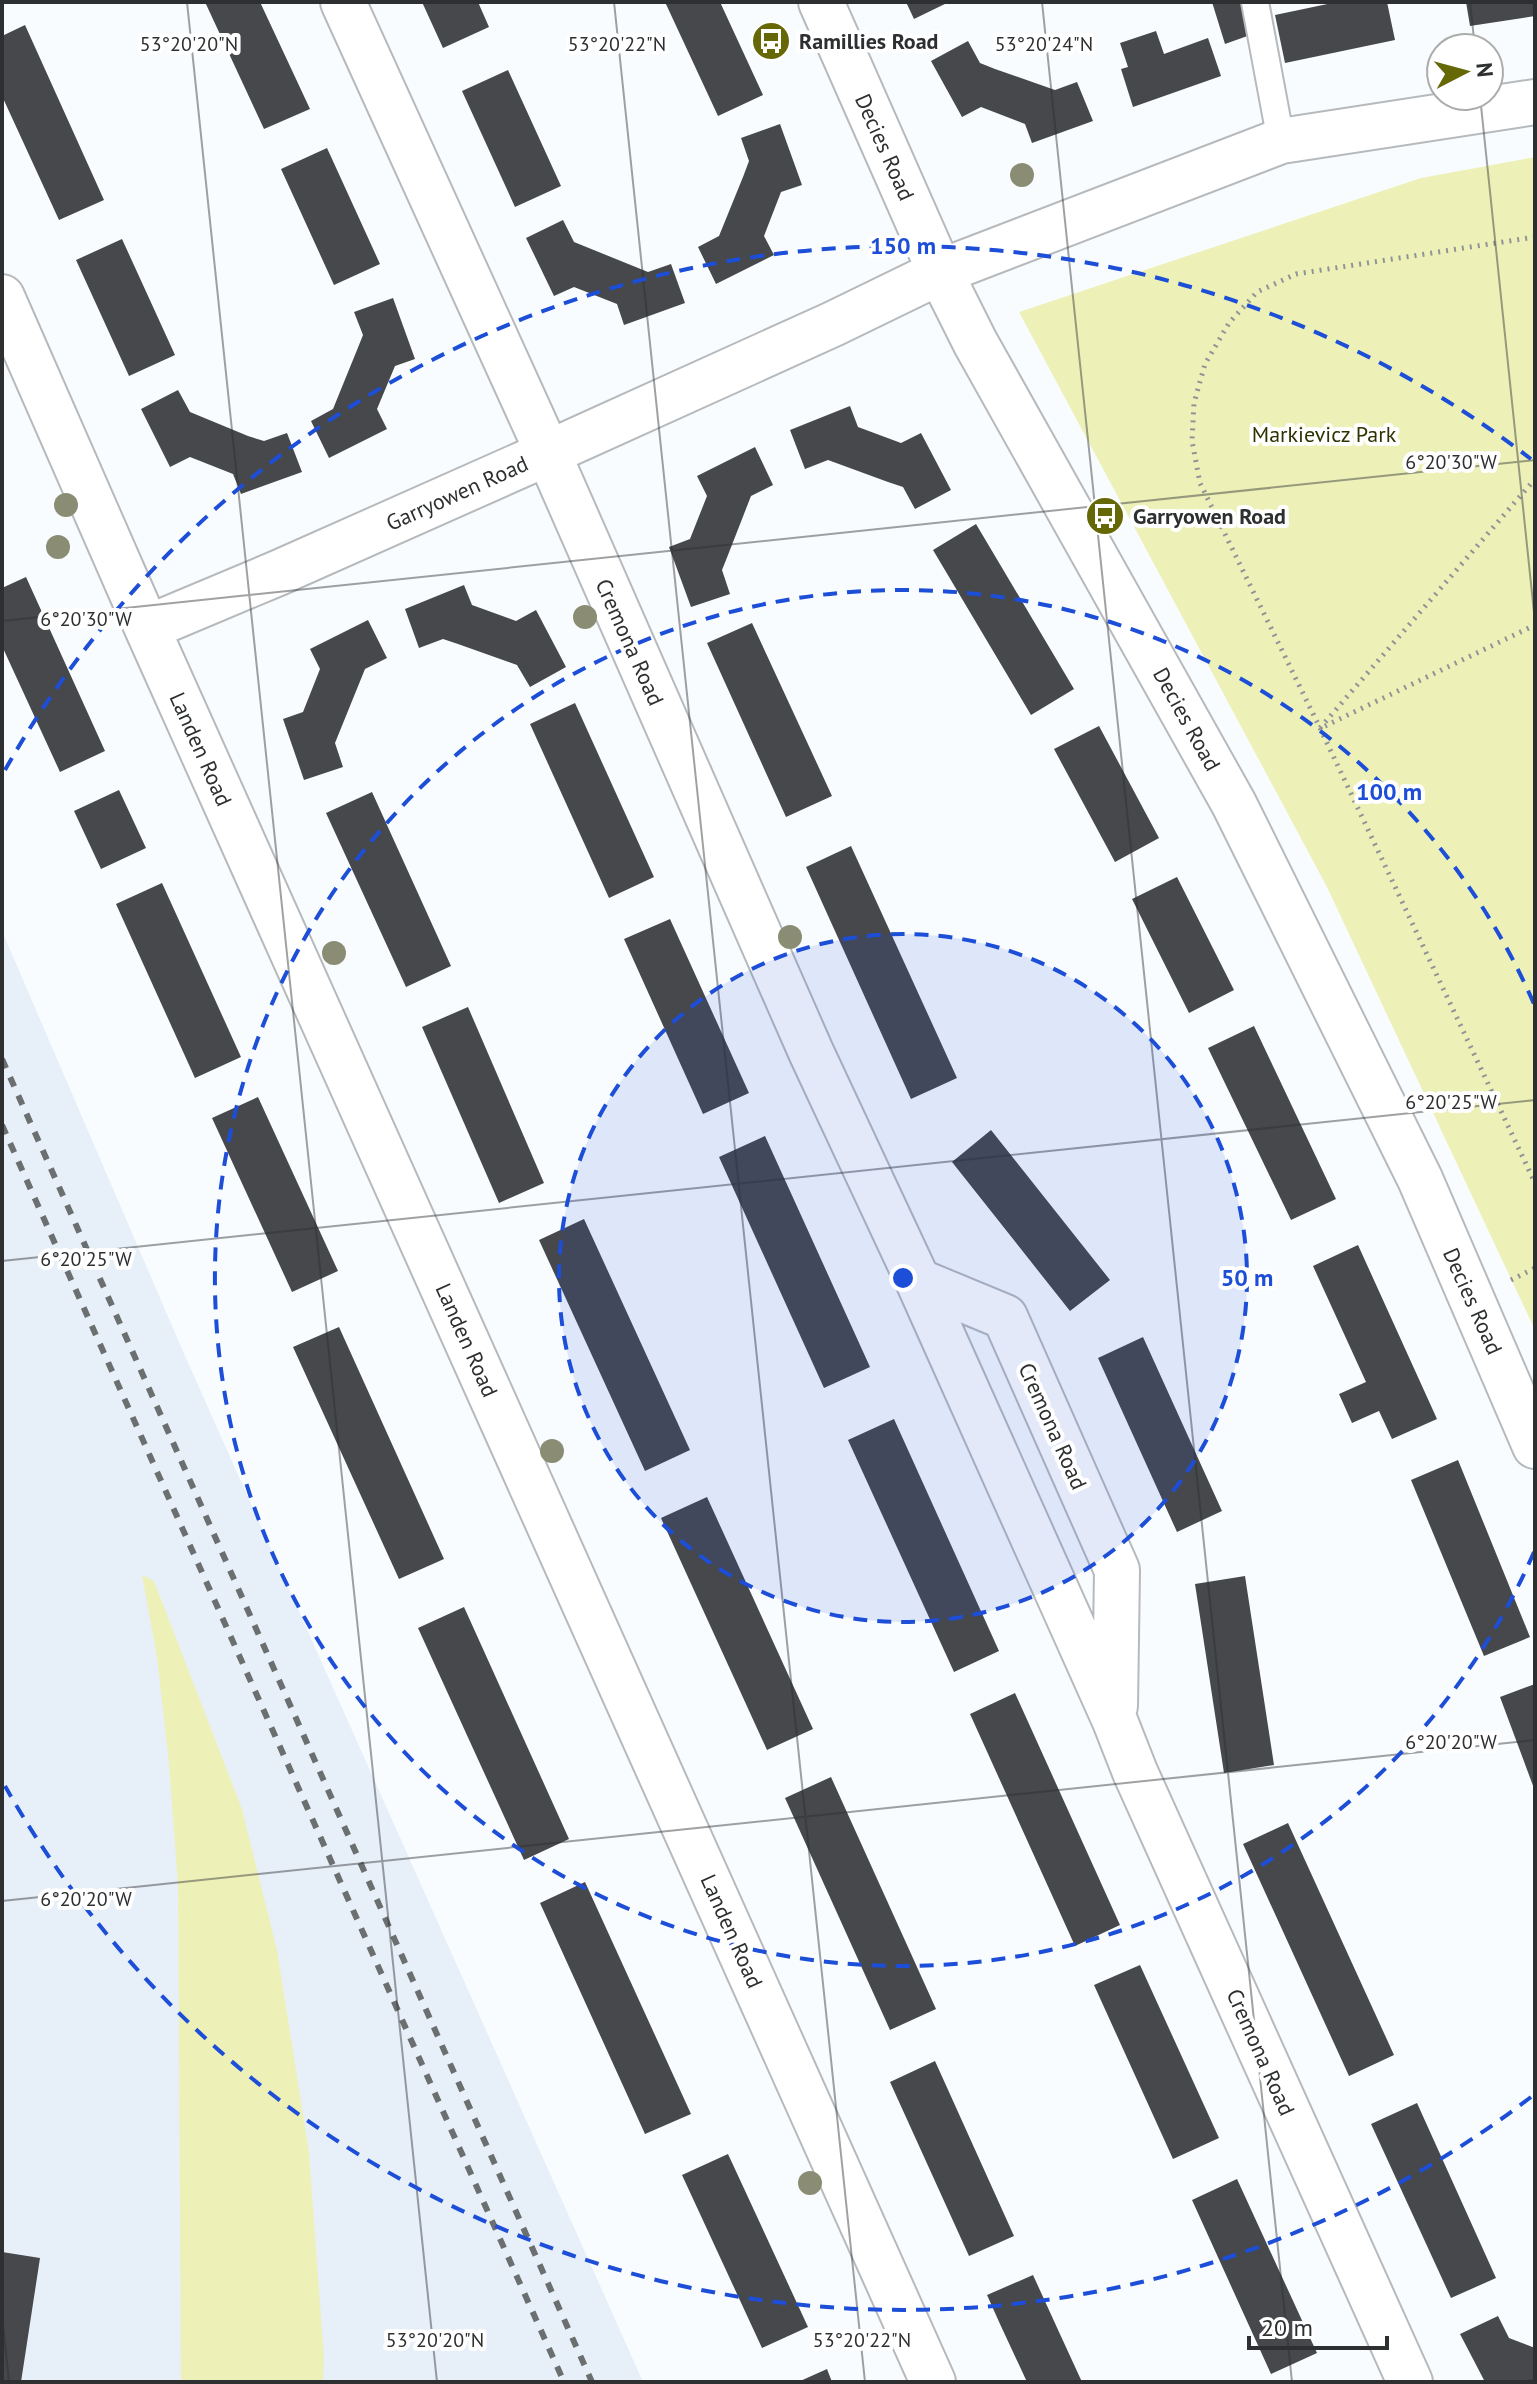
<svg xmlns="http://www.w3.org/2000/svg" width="1537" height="2384" font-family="'PT Sans',sans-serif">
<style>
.built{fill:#e7eff9}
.green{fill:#edf1b8}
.building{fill:#46484b}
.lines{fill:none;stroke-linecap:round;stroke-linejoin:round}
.lane-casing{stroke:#b7babd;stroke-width:30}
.street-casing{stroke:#b7babd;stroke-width:48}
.path{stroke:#919495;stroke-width:5;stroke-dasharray:2 6;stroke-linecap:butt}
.lane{stroke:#fff;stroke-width:26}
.street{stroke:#fff;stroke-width:44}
.rail{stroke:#6c6f70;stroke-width:6;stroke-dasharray:10 10;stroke-linecap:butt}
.tree{fill:#8a8d74}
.ticks{fill:none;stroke:#2d2f30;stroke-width:2;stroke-opacity:0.45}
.ring{fill:none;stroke:#1d4ed8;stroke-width:4;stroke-dasharray:14 10}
.labels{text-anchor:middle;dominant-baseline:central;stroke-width:8;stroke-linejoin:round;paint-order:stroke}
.poi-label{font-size:22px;font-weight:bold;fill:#2d2f30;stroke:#fff;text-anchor:start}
.street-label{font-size:22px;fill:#2d2f30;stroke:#fff}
.park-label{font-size:22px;fill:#303203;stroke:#fff}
.ticks-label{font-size:20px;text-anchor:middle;fill:#2d2f30;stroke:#fff;stroke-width:8;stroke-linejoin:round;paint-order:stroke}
.centre{fill:#1d4ed8;stroke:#fff;stroke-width:4}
.ring-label{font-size:24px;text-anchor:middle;font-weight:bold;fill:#1d4ed8;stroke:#fff;stroke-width:8;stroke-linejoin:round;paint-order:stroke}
</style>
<rect width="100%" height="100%" fill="#f9fcfe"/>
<path class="built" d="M2 931 185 1356 643 2382H2Z"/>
<path class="green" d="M1535 157V1330L1327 887 1019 312 1421 178Z
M142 1575 154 1581 242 1809 277 1950 309 2152 324 2358 323 2382H181L178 1885 169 1764 157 1657Z"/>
<path class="building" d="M205 2H260L310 109 264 129Z
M422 2H478L489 27 443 48Z
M665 2H720L763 95 718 116Z
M906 2H949L914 19Z
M1212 2H1243L1253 34 1225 44Z
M1337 2H1387L1395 40 1285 63 1275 15Z
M1466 2H1535V16L1470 26Z
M25 25 104 200 59 220 2 96V36Z
M1156 31 1164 54 1208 38 1221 76 1133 107 1121 69 1128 67 1120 43Z
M968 41 980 63 995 69 1055 90 1077 82 1093 121 1032 143 1025 124 981 107 962 117 931 61Z
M508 70 561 186 515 207 462 91Z
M780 124 802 185 781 192 764 236 774 255 716 284 698 247 719 236 743 177 749 161 741 138Z
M327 148 380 264 334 285 281 169Z
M563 220 574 242 648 272 671 264 685 303 624 325 617 304 574 287 554 296 526 238Z
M122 239 175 355 129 376 76 260Z
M393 298 415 359 395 366 377 409 387 429 329 458 311 421 333 409 357 350 363 335 354 312Z
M178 390 190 412 248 436 264 441 287 433 302 472 241 494 233 474 190 457 170 467 141 409Z
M850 406 858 427 901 443 921 433 951 490 915 509 903 487 888 482 828 460 805 469 790 430Z
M755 447 773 485 751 496 728 555 722 570 730 594 691 607 669 547 690 539 707 496 697 476Z
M976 524 1074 689 1031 715 933 550Z
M26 577 105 751 60 772 2 646V588Z
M464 585 472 605 516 621 536 610 566 667 530 687 517 665 458 644 443 639 419 648 405 609Z
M368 620 387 658 365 669 335 743 343 767 304 780 283 719 303 712 320 669 310 649Z
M752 623 832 796 786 817 707 643Z
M575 703 654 877 609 898 530 724Z
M1099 726 1159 838 1115 862 1054 749Z
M119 790 146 848 101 869 74 811Z
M372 792 451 966 406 987 326 813Z
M851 846 957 1078 911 1099 806 867Z
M1177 877 1234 990 1189 1013 1132 899Z
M162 883 241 1057 195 1078 116 904Z
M670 919 749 1093 703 1114 624 939Z
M468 1007 544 1183 499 1203 422 1027Z
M1254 1026 1336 1199 1291 1220 1208 1048Z
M258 1097 338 1271 292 1292 212 1118Z
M991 1130 1110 1280 1070 1311 952 1162Z
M765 1136 870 1367 824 1388 719 1157Z
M584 1219 690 1450 645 1471 539 1240Z
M1358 1245 1437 1419 1392 1439 1379 1411 1352 1423 1339 1394 1366 1382 1313 1266Z
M339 1327 444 1559 399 1579 293 1347Z
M1143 1337 1222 1511 1177 1532 1098 1358Z
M894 1419 999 1651 954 1672 848 1440Z
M1458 1460 1530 1637 1484 1656 1411 1480Z
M707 1497 813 1729 767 1750 661 1518Z
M1245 1576 1274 1765 1224 1773 1195 1584Z
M464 1607 569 1839 524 1860 418 1628Z
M1535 1684V1791L1500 1697Z
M1015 1693 1120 1925 1075 1946 970 1714Z
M831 1777 936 2009 890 2030 785 1798Z
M1288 1823 1394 2055 1349 2076 1243 1844Z
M585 1882 691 2114 645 2134 540 1903Z
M1140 1965 1219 2138 1173 2159 1094 1985Z
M935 2061 1014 2236 969 2256 890 2082Z
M1417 2103 1496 2278 1451 2298 1371 2124Z
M728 2154 808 2327 762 2348 682 2175Z
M1237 2179 1317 2353 1271 2374 1192 2200Z
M2 2252 40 2258 21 2382H2Z
M1033 2275 1059 2332 1082 2382H1027L1000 2324 987 2295Z
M1498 2316 1509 2338 1535 2348V2382H1485L1460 2334Z
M827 2369 832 2382H798Z"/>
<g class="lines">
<g class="lane-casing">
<path id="lane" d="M1255 2 1281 141"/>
</g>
<g class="street-casing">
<path id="street" d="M343 2 548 453 811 1052 918 1281 1115 1721 1135 1772 1410 2382
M821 2 940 272 975 342 1234 804 1420 1179 1535 1446
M2 297 147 628 933 2382
M147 628 278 573 548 453 833 324 940 272 1281 141 1535 102
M918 1281 1005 1317 1117 1570 1115 1706"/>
</g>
<path class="path" d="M1535 237 1296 274 1257 292 1229 323 1205 364 1194 403 1192 441 1200 483 1320 728 1535 1183
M1325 726 1535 625
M1320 728 1535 479
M1511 1280 1535 1268"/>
<use href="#lane" class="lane"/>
<use href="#street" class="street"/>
<path class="rail" d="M2 1059 592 2382
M2 1125 564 2382"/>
</g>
<g class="tree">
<circle cx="1022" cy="175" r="12"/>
<circle cx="66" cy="505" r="12"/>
<circle cx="58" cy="547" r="12"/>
<circle cx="585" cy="617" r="12"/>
<circle cx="790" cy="937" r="12"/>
<circle cx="334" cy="953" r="12"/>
<circle cx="552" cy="1451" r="12"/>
<circle cx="810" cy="2183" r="12"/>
</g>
<path class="ticks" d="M187 2 437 2382M614 2 865 2382M1042 2 1292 2382M1470 2 1475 48M1480 96 1535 622M2 621 1535 460M2 1261 1535 1100M2 1901 1535 1740M2 2315 9 2382M1515 2382 1535 2380"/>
<circle cx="903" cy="1278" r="344" fill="#1d4ed8" fill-opacity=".12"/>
<g class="ring">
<circle cx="903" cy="1278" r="344"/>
<path d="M1534 1552A688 688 0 1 1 1534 1004"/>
<path d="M1531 2097A1032 1032 0 0 1 5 1786M5 770A1032 1032 0 0 1 1531 459"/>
</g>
<defs>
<g id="bus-disc" transform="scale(2)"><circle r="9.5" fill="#656805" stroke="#fff"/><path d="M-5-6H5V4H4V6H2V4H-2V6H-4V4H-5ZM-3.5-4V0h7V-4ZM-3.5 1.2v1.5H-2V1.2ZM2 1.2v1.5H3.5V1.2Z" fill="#fff"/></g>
</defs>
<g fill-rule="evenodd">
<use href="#bus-disc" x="771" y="41"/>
<use href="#bus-disc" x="1105" y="516"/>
</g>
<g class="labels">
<g class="poi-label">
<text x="799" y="41">Ramillies Road</text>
<text x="1133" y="516">Garryowen Road</text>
</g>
<g class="street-label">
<text transform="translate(885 147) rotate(66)">Decies Road</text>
<text transform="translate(457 493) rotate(-24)">Garryowen Road</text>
<text transform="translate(630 642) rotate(66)">Cremona Road</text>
<text transform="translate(1187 719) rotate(61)">Decies Road</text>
<text transform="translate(201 749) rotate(66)">Landen Road</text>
<text transform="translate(1473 1301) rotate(66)">Decies Road</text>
<text transform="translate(467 1340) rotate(66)">Landen Road</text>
<text transform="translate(1053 1426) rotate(66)">Cremona Road</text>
<text transform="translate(732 1931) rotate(66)">Landen Road</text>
<text transform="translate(1261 2052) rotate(66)">Cremona Road</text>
</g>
<g class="park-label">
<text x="1324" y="434">Markievicz Park</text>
</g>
</g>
<g class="ticks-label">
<text x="189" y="51">53°20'20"N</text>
<text x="617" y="51">53°20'22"N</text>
<text x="1044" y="51">53°20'24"N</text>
<text x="1451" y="469">6°20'30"W</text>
<text x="86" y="626">6°20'30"W</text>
<text x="1451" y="1109">6°20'25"W</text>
<text x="86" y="1266">6°20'25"W</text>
<text x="1451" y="1749">6°20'20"W</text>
<text x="86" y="1906">6°20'20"W</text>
<text x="435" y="2347">53°20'20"N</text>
<text x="862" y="2347">53°20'22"N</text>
</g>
<circle cx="903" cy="1278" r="12" class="centre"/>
<g class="ring-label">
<text x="903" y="254">150 m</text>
<text x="1389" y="800">100 m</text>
<text x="1247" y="1286">50 m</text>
</g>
<rect width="1537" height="2384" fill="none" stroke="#2d2f30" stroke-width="8"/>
<g transform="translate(1465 72) rotate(84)"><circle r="38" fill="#ffffff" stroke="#abacac" stroke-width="2"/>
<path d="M0-6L14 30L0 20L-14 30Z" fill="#656805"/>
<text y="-12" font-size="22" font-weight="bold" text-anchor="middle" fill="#2d2f30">N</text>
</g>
<path d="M1249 2336v12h138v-12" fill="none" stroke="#2d2f30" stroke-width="4"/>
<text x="1261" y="2336" font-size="24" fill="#2d2f30" stroke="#ffffff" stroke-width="6" paint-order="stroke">20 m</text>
</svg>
